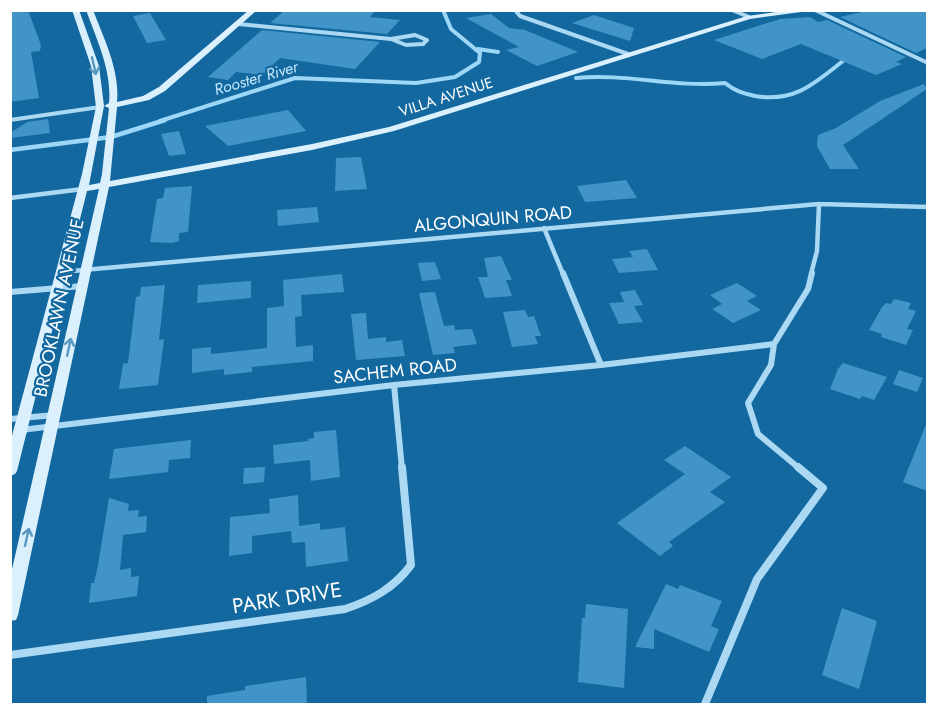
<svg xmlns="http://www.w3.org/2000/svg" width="938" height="715" font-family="Jost,sans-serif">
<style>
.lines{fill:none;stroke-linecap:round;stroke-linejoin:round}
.stream-far1{stroke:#9dd7f7;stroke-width:4}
.stream{stroke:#9dd7f7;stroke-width:4.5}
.building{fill:#4094c7}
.minor-far3{stroke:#abd9f4;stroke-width:4}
.minor-far2{stroke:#abd9f4;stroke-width:4.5}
.minor-far1{stroke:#abd9f4;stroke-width:6}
.minor{stroke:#abd9f4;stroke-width:8}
.secondary{fill:#dbf0fd;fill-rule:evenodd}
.oneway{stroke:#5998c0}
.labels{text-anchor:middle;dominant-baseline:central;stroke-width:4.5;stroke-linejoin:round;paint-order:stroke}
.far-street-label{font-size:15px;fill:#fff;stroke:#13699f}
.far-water-label{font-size:16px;font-style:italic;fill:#c2e6fb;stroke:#13699f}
.street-label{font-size:18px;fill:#fff;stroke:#13699f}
.near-street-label{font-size:21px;fill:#fff;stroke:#13699f}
</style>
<rect width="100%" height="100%" fill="#13699f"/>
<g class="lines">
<path class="stream-far1" d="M478 49 498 52
M576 78C626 73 675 88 725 83 735 91 742 93 755 96 797 103 817 81 848 57
M160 121 295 78 416 83 455 77 479 62 480 53 451 29 443 10"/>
<path class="stream" d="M10 150 111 137 165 120"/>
</g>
<path class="building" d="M10 10H28L41 45 40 51 31 52 39 98 10 102Z
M285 10H376L370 17 400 20 387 34 270 23Z
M870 10H927V48L916 53 840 17Z
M150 13 166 40 147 43 133 16Z
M491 14 509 28 525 30 578 52 537 66 506 50 519 47 466 18Z
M594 15 634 28 630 41 572 23Z
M810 17 818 22 827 20 906 57 896 62 902 64 876 75 801 44 762 59 714 40 780 19Z
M262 30 380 42 355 69 280 58 262 75 236 72 228 80 208 77Z
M924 84 927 89 843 145 859 169H830L817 146 818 135 836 128 880 101Z
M288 110 306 131 228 146 205 126Z
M48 119 50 133 10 138V133L27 122Z
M179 131 186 154 169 156 161 134Z
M361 157 367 189 335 191 336 158Z
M626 180 637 198 585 202 577 186Z
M192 186 188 232 179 233V241L172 243 150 242 157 199 163 198 165 188Z
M317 207 319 222 278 226 277 210Z
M647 249 658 270 619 273 612 259 633 257 629 251Z
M501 256 512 280H506L512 296 485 298 478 277H488L484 258Z
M435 262 441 279 422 281 418 263Z
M342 274 344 292 301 295 302 316 295 317 296 347 313 345V361L252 367V372L224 375V369L192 373V349L211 347V354L267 348V308L284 306 283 280Z
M251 281V298L197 303 198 285Z
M737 283 757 296 747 301 761 310 733 323 712 309 722 304 710 295Z
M165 285 159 340 164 339 158 385 119 389 123 364 128 363 136 297 140 296 141 287Z
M635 290 643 305 634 306 643 322 619 324 609 303 624 302 620 292Z
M435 292 444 326 454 325 455 330 472 329 477 344 453 347 455 353 433 355 419 293Z
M894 299 911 303 908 309 916 311 907 329 913 330 906 345 881 337 882 334 869 330 882 307 886 303 891 304Z
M525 310 528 317 534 316 541 336H535L538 344 512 347 503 312Z
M366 313 368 339 386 337V342L402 340 405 356 356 360 351 314Z
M843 363 887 377 874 400 862 396 860 399 830 389 838 369Z
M899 370 923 378 917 392 893 384Z
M927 422V491L903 482Z
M336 430 340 477 311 481 310 460 274 464 273 445 308 441V439L314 438V432Z
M191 440 190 458 169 460 168 472 109 479 114 449Z
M685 446 731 477 710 492 725 502 669 542 673 546 660 556 617 523 685 474 664 460Z
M265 467 264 482 243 484 244 468Z
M298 495 299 526 320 523V530L345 527 348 561 306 567 305 542 292 543 291 531 252 536V553L229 556 230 517 270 513 269 499Z
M109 498 129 504 128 511 139 510 138 517 147 516 146 532 123 535 120 570 131 568V577L139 576 137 596 89 603 91 583H94L98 565Z
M666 584 678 589 680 585 722 601 711 626 719 629 709 652 654 629V649L635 647Z
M586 604 628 609 624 688 578 682 582 618H585Z
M842 608 877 621 859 689 822 675Z
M306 677 307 705H207V696L245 690V686Z"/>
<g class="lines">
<path class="minor-far3" d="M515 10 520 16 628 54
M732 10 749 17
M815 10 928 63
M239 24 391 39
M415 35 427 40 423 44 406 45 391 39Z
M10 120 100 107"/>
<path class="minor-far2" d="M10 198 83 189
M544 228 563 274
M61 272 819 204 928 207
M811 274 817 251 819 204"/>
<path class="minor-far1" d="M563 273 601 365
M10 292 83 286
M394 385 402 469
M10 419 55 415
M21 430 394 385 601 365 774 344
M800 469 758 434 748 403 771 365 774 344 808 289 812 273"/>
<path class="minor" d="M10 655 345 609C372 600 394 588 411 565L402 467
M705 704 757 579 823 488 798 467"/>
<path class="secondary" d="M72 10H79L99 66 104 106 109 103C112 71 97 40 86 10H93C104 39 120 70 117 102L143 96 159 87 249 10H257L165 91 149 100 117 107 110 181 312 144 389 127 747 16 790 10H816L750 19 394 131 312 150 109 187 18 615 16 620 10 621V578L99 189 87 191 17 471 15 474 10 476V443L82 174 96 107 91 66ZM104 106 109 108 102 174 100 183 89 185Z"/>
</g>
<defs><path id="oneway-shaft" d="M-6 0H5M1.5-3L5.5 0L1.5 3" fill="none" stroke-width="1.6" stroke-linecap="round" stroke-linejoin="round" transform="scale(1.5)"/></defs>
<g class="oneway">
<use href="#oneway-shaft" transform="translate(94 66) rotate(77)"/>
<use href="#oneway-shaft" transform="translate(69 347) rotate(-78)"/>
<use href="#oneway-shaft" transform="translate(27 537) rotate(-77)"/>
</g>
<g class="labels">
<g class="far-street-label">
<text transform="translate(446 97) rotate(-18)">VILLA AVENUE</text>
</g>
<g class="far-water-label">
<text transform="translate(256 78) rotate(-16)">Rooster River</text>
</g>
<g class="street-label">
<text transform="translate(493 219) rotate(-5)">ALGONQUIN ROAD</text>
<text transform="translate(59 308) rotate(-78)">BROOKLAWN AVENUE</text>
<text transform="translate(395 371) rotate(-6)">SACHEM ROAD</text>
</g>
<g class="near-street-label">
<text transform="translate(287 598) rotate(-9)">PARK DRIVE</text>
</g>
</g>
<rect width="938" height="715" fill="none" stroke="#ffffff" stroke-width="24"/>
</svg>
